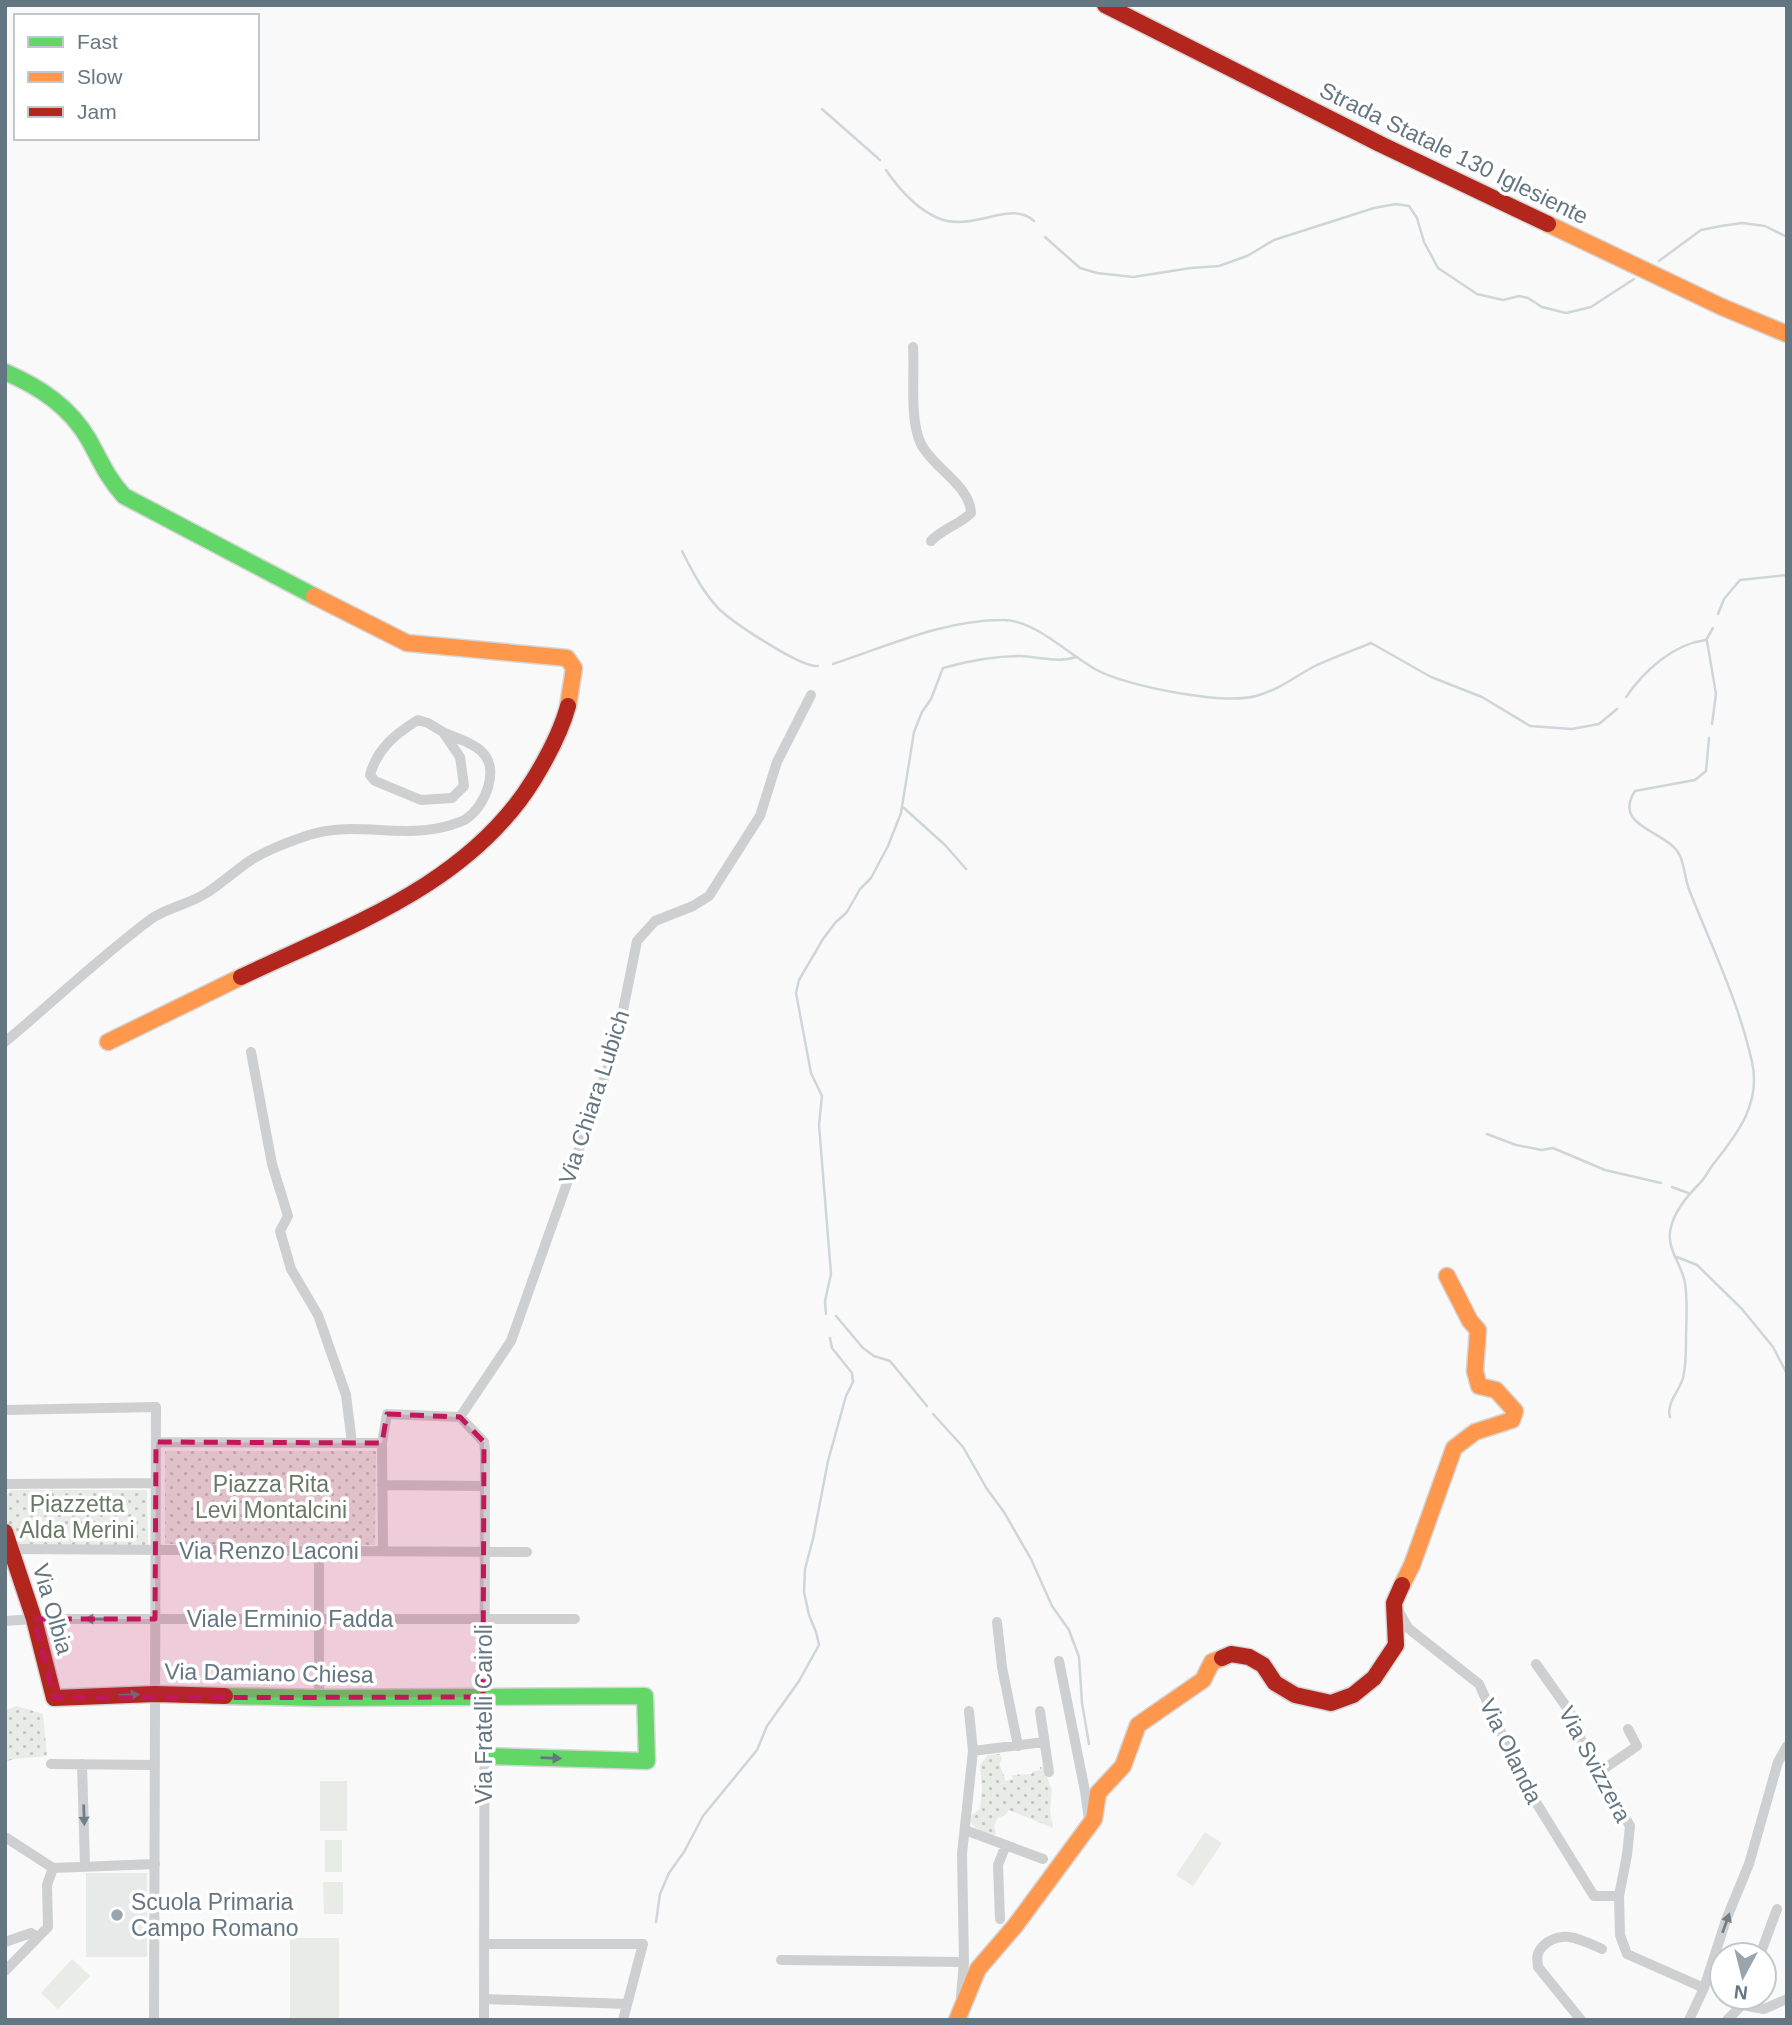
<svg xmlns="http://www.w3.org/2000/svg" width="1792" height="2025" font-family="Helvetica,sans-serif">
<style>
.built{fill:#e8e9e9}
.green{fill:#e8ebe6}
.park{fill:url(#park-dots)}
.lines{fill:none;stroke-linecap:round;stroke-linejoin:round}
.stream{stroke:#ced6d9;stroke-width:2.5}
.fast-casing{stroke:#d5d6d7;stroke-width:19}
.slow-casing{stroke:#d5d6d7;stroke-width:19}
.jam-casing{stroke:#d5d6d7;stroke-width:19}
.street{stroke:#cecfd0;stroke-width:10}
.fast{stroke:#63d668;stroke-width:16}
.slow{stroke:#ff974d;stroke-width:16}
.jam{stroke:#b3261e;stroke-width:16}
.oneway{fill:#707f8b}
.oneway2{fill:#657683}
.marked{fill:#c2185b;fill-opacity:0.2;stroke:#c2185b;stroke-width:5;stroke-dasharray:14 9;stroke-linejoin:round}
.poi-dot{fill:#99a4ac;stroke:#fff;stroke-width:2.5}
.labels{text-anchor:middle;dominant-baseline:central;stroke-width:7;stroke-linejoin:round;paint-order:stroke}
.street-label{font-size:23px;fill:#657683;stroke:#fff}
.park-label{font-size:23px;fill:#687a64;stroke:#fff}
.poi-label{font-size:23px;fill:#657683;stroke:#fff;text-anchor:start}
</style>
<defs>
<pattern id="park-dots" width="8" height="8" patternUnits="userSpaceOnUse" patternTransform="scale(1.75)"><rect width="8" height="8" fill="#e8ebe6"/><path d="M2 2h.1M6 6h.1" fill="none" stroke="#c0c3c0" stroke-width="1.8" stroke-linecap="round"/></pattern>
</defs>
<rect width="100%" height="100%" fill="#f9f9f9"/>
<path class="built" d="M86 1873H147V1957H86Z"/>
<path class="green" d="M320 1781H347V1831H320Z
M1205 1832 1222 1843 1193 1886 1176 1875Z
M325 1840H342V1872H325Z
M323 1882H343V1914H324Z
M290 1938H339V2020H290Z
M72 1959 90 1976 58 2009 41 1993Z"/>
<path class="park" d="M165 1451H376L375 1545 165 1544Z
M11 1490H147L148 1545H14L5 1520V1497Z
M17 1706 43 1714 47 1756 14 1759 5 1762V1710Z
M999 1754 1001 1756 1002 1760 999 1763 1006 1781 1013 1779 1012 1775 1032 1774V1772L1040 1770V1767H1043L1052 1790 1050 1811 1053 1828 1009 1810 1005 1815 998 1818 994 1826 996 1834 993 1836 976 1828 970 1821 972 1815 980 1809 982 1787 980 1765 988 1755Z"/>
<g class="lines">
<path class="stream" d="M822 109 880 160
M886 170C899 189 917 209 938 218 971 233 1012 199 1034 221
M1045 237 1080 268 1097 273 1133 277 1191 268 1219 266 1247 256 1274 240 1374 208 1396 204 1409 206 1417 218 1424 242 1438 268 1477 294 1503 300 1519 296 1528 298 1542 307 1566 313 1591 307 1634 279
M1659 261 1701 230 1721 226 1742 223 1765 226 1787 237
M682 551C692 571 704 594 720 610 734 623 801 668 818 666
M1718 614 1724 599 1740 580 1787 575
M1707 641 1716 694 1712 724
M833 664C888 646 944 620 1002 620 1034 619 1068 654 1095 669 1124 686 1223 705 1256 696 1281 689 1295 676 1317 665 1335 657 1354 650 1371 643L1431 677 1482 697 1530 726 1572 729 1599 724 1617 709
M1626 697C1644 671 1673 644 1706 640L1713 628
M904 808 945 845 966 869
M1487 1134 1516 1145 1542 1150 1553 1148 1605 1170 1661 1183
M1672 1187 1688 1193
M1677 1257 1697 1265 1742 1309 1773 1347 1787 1374
M826 1314 825 1301 831 1274 819 1125 822 1096 811 1073 796 993 799 980 823 939 835 923 847 912 860 889 871 878 888 846 901 813 914 732 922 712 931 699 943 668C968 661 995 656 1020 656 1039 657 1058 663 1076 657
M836 1316 863 1348 874 1356 890 1361 927 1406
M933 1414 963 1447 987 1489 1004 1512 1031 1559 1052 1606 1069 1630 1079 1657 1082 1703 1089 1744
M1670 1417C1666 1403 1679 1392 1683 1378 1686 1366 1686 1354 1686 1341 1686 1323 1688 1301 1685 1283 1682 1264 1665 1248 1671 1227 1675 1210 1688 1195 1700 1183 1706 1177 1709 1169 1715 1162 1739 1132 1761 1102 1752 1062 1739 1003 1712 947 1690 892 1685 880 1685 867 1680 856 1670 831 1611 828 1635 791L1695 780 1706 771 1709 738
M656 1922 660 1894 669 1873 684 1852 703 1816 757 1750 767 1726 799 1681 819 1645 816 1632 809 1615 804 1592 805 1569 813 1539 828 1461 846 1396 853 1382 852 1373 832 1348 830 1338"/>
<g class="fast-casing">
<path id="fast" d="M5 372C40 387 70 407 89 440 100 460 108 479 124 496L314 596
M225 1696 319 1698 645 1696 647 1761 483 1756"/>
</g>
<g class="slow-casing">
<path id="slow" d="M1548 224 1722 307 1787 334
M314 596 407 643 567 658 574 668 568 706
M108 1042 241 977
M1402 1585 1412 1565 1454 1448 1475 1432 1512 1420 1515 1411 1496 1390 1479 1386 1475 1371 1478 1330 1470 1321 1447 1276
M957 2020 978 1969 1015 1926 1094 1819 1098 1793 1123 1766 1138 1725 1203 1680 1212 1662 1222 1658"/>
</g>
<g class="jam-casing">
<path id="jam" d="M1105 5 1380 144 1548 224
M241 977C348 926 469 885 534 779 548 756 561 732 568 706
M5 1532 34 1619 54 1698 155 1694 225 1696
M1222 1658 1231 1654 1249 1657 1263 1665 1275 1683 1295 1695 1331 1703 1353 1695 1374 1678 1396 1645 1394 1603 1402 1585"/>
</g>
<path class="street" d="M913 347C915 375 909 419 921 444 933 468 970 485 971 513 959 525 942 529 931 541
M5 1042C54 1001 100 957 151 919 168 907 191 904 208 892 223 882 236 870 251 860 267 850 291 841 309 835 354 820 404 840 451 825 455 823 462 822 466 819 485 807 501 768 481 751 472 742 455 738 443 732L460 757 464 786 452 798 421 800 375 781 370 775C377 749 395 734 418 720L428 723 443 732
M251 1052 272 1164 288 1216 280 1231 291 1269 318 1315 346 1395 352 1443
M5 1410 156 1407 154 2020
M460 1417 511 1341 616 1045 637 941 655 921 693 906 709 896 760 816 777 762 811 695
M460 1417 484 1442 485 1451 484 2020
M156 1442 382 1443
M5 1484 156 1483
M382 1485 484 1486
M12 1549 527 1552
M383 1551 382 1443 387 1414 460 1417
M1396 1606 1408 1628 1479 1684 1524 1783 1594 1896H1619
M5 1621 34 1619H575
M997 1622 1002 1667 1018 1746
M1059 1661 1085 1791 1089 1820
M1536 1664 1570 1712 1590 1762 1630 1826 1627 1855 1619 1896 1620 1935 1627 1954 1704 1988
M319 1698V1551
M1040 1711 1049 1772
M973 1751 1044 1742
M51 1764 155 1765
M82 1764 85 1866
M1598 1773 1637 1746 1628 1729
M965 1830 1043 1859
M5 1837 53 1868
M53 1868 155 1864
M1000 1919 998 1865 1006 1845
M5 1942 31 1933 38 1937
M484 1944H643L623 2020
M1760 1955 1777 1909
M781 1960 964 1962
M5 1971 48 1927 47 1885 53 1868
M961 1996 964 1962 962 1854 973 1751 969 1711
M1744 1997 1742 2005 1764 2009 1787 1999
M484 1999 627 2004
M1581 2020 1538 1967C1537 1958 1536 1953 1543 1946 1561 1928 1582 1940 1602 1949
M1689 2020 1704 1988 1726 1920 1749 1864 1778 1762 1787 1746
M1727 2020 1742 2005"/>
<use href="#fast" class="fast"/>
<use href="#slow" class="slow"/>
<use href="#jam" class="jam"/>
</g>
<defs><path id="oneway-solid" d="M-6-.8H1V-3.2L6.5 0L1 3.2V.8H-6Z" transform="scale(1.75)"/></defs>
<g class="oneway">
<use href="#oneway-solid" transform="translate(95 1619) rotate(-180)"/>
<use href="#oneway-solid" transform="translate(84 1815) rotate(88)"/>
<use href="#oneway-solid" transform="translate(1726 1923) rotate(-70)"/>
</g>
<g class="oneway2">
<use href="#oneway-solid" transform="translate(129 1695) rotate(-2)"/>
<use href="#oneway-solid" transform="translate(551 1758) rotate(2)"/>
</g>
<path class="marked" d="M387 1414 460 1417 484 1442 483 1697 54 1698 34 1619H155L156 1442 382 1443Z"/>
<circle class="poi-dot" cx="117" cy="1915" r="7"/>
<g class="labels">
<g class="street-label">
<text transform="translate(1454 153) rotate(26)">Strada Statale 130 Iglesiente</text>
<text transform="translate(594 1097) rotate(-72)">Via Chiara Lubich</text>
<text x="269" y="1551">Via Renzo Laconi</text>
<text transform="translate(53 1609) rotate(74)">Via Olbia</text>
<text x="290" y="1619">Viale Erminio Fadda</text>
<text transform="translate(269 1673) rotate(1)">Via Damiano Chiesa</text>
<text transform="translate(484 1714) rotate(-90)">Via Fratelli Cairoli</text>
<text transform="translate(1511 1751) rotate(64)">Via Olanda</text>
<text transform="translate(1595 1764) rotate(62)">Via Svizzera</text>
</g>
<g class="park-label">
<text x="271" y="1484">Piazza Rita<tspan x="271" dy="26">Levi Montalcini</tspan></text>
<text x="77" y="1504">Piazzetta<tspan x="77" dy="26">Alda Merini</tspan></text>
</g>
<g class="poi-label">
<text x="131" y="1902">Scuola Primaria<tspan x="131" dy="26">Campo Romano</tspan></text>
</g>
</g>
<rect width="1792" height="2025" fill="none" stroke="#657683" stroke-width="14"/>
<rect x="14" y="14" width="245" height="126" fill="#ffffff" stroke="#c1c8cd" stroke-width="2"/>
<rect x="28" y="37" width="35" height="10" fill="#63d668" stroke="#c1c8cd" stroke-width="2"/>
<text x="77" y="49" font-size="21" fill="#657683">Fast</text>
<rect x="28" y="72" width="35" height="10" fill="#ff974d" stroke="#c1c8cd" stroke-width="2"/>
<text x="77" y="84" font-size="21" fill="#657683">Slow</text>
<rect x="28" y="107" width="35" height="10" fill="#b3261e" stroke="#c1c8cd" stroke-width="2"/>
<text x="77" y="119" font-size="21" fill="#657683">Jam</text>
<g transform="translate(1743 1976) rotate(187)"><circle r="33" fill="#ffffff" stroke="#c1c8cd" stroke-width="2"/>
<path d="M0-5L12 26L0 18L-12 26Z" fill="#99a4ac"/>
<text y="-10" font-size="19" font-weight="bold" text-anchor="middle" fill="#657683">N</text>
</g>
</svg>
